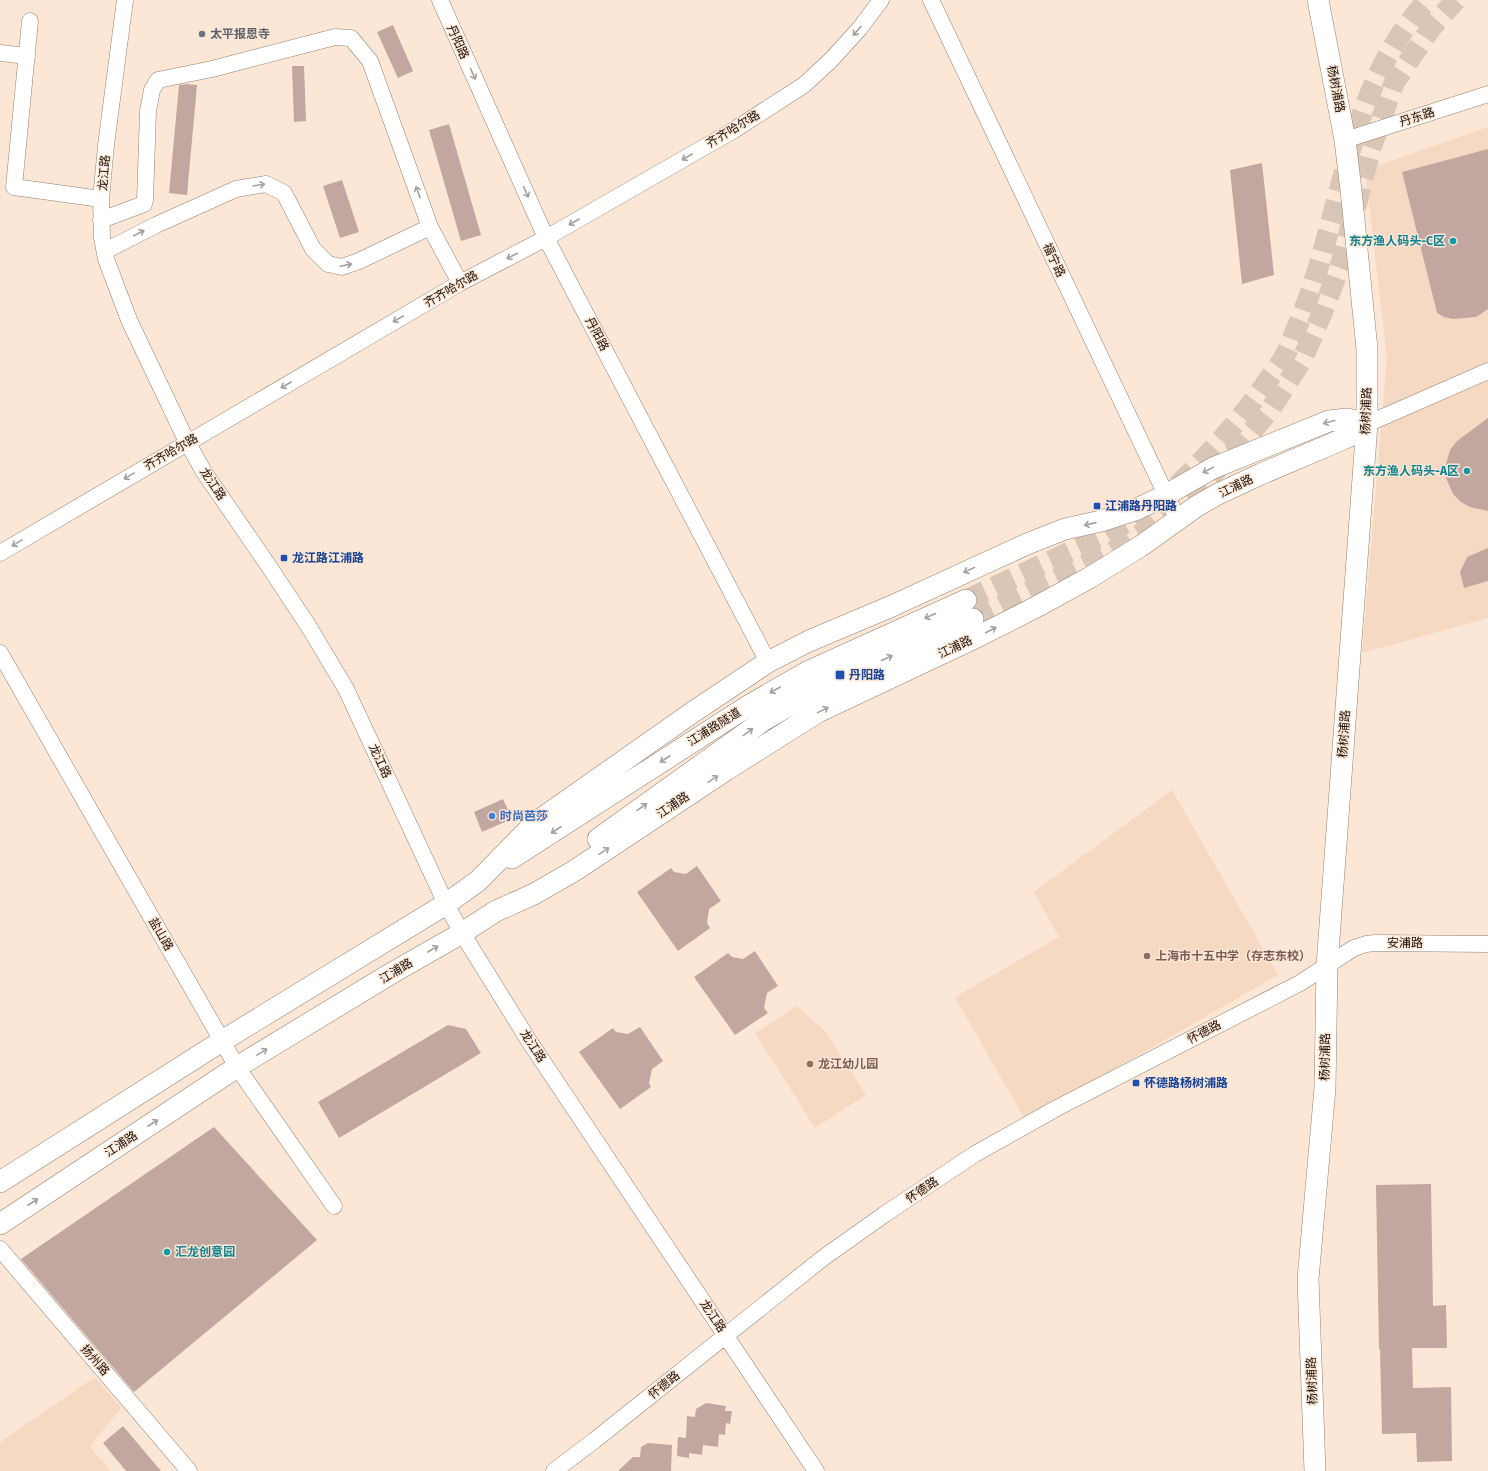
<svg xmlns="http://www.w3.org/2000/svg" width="1488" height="1471" font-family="'Fira Sans','Noto Sans SC',sans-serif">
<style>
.built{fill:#f5d9c2}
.building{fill:#c2a7a0}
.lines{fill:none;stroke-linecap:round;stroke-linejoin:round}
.major-tunnel{stroke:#dac6b7;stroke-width:21;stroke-dasharray:21 10;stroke-linecap:butt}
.minor-casing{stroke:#948171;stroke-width:17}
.major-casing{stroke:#948171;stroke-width:22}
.minor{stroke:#fff;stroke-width:16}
.major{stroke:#fff;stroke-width:21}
.oneway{stroke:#a3a09d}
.worship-dot{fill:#6b7280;stroke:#fce6d5;stroke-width:1.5}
.culture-dot{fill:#0f9aa8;stroke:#fce6d5;stroke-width:1.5}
.transit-dot{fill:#1a4fb4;stroke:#fce6d5;stroke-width:1.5}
.shop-dot{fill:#3f7fe0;stroke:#fce6d5;stroke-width:1.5}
.education-dot{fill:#8d6e63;stroke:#fce6d5;stroke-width:1.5}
.labels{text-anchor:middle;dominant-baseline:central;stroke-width:3;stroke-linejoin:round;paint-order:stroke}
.worship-label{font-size:12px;font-weight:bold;fill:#5b616d;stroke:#fce6d5;text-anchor:start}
.street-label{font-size:12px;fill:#18110b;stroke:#fce6d5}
.culture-label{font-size:12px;font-weight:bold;fill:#0d838f;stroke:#fce6d5;text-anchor:end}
.transit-label{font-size:12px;font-weight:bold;fill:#164399;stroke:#fce6d5;text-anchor:start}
.shop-label{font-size:12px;font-weight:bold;fill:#366cbe;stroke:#fce6d5;text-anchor:start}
.education-label{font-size:12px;font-weight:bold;fill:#785e54;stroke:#fce6d5;text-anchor:start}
</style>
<rect width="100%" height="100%" fill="#fce6d5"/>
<path class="built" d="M1488 127V618L1362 653 1387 358 1365 170Z
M1172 790 1278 975 1025 1120 955 997 1059 937 1034 892Z
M797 1006 826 1032 866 1095 815 1128 755 1033Z
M95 1377 121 1408 90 1446 110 1471H0V1443L3 1440Z"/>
<path class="building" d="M393 25 413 71 398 78 377 32Z
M292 66H304L306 121 294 122Z
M186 84 197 85 187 195 169 193 179 85Z
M449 124 481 235 461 241 429 130Z
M1488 149V309L1476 317 1453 319 1444 317 1437 313 1402 172Z
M1262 163 1274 275 1242 284 1230 170Z
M342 180 359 232 340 238 323 186Z
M1488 418V511L1470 507 1461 502 1453 494 1446 478V464L1450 450 1457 441Z
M1488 548V581L1464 588 1460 572 1467 557Z
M503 799 512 819 482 832 474 812Z
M697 866 721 901 709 909 707 923 710 928 678 951 637 892 671 868 674 872 686 874Z
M755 951 778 986 767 993 764 1008 768 1013 735 1035 694 977 728 953 732 957 743 959Z
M448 1025 466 1029 481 1053 339 1138 318 1102Z
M640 1027 663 1061 652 1069 649 1083 651 1087 620 1109 579 1052 613 1028 616 1032 628 1034Z
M214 1127 317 1240 134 1392 21 1259Z
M1431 1184 1433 1306 1446 1305 1447 1348H1412L1413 1388 1451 1387 1452 1461 1417 1462 1416 1433 1382 1434 1380 1349H1379L1376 1185Z
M706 1403 726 1406 725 1411H732L730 1424 726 1423 725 1435 719 1434 718 1447 703 1445 702 1455 689 1453V1458L677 1456 678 1437 686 1438 687 1416 695 1417 696 1409Z
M123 1426 161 1471H126L103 1443Z
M648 1443 672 1445 671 1471H618L633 1457H640L641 1447Z"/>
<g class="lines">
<path class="major-tunnel" d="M1178 485C1211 452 1242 419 1268 380 1274 372 1281 364 1285 355 1290 346 1293 336 1297 327 1343 220 1345 88 1428 0
M966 600 1102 537 1147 510
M973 619 1113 551 1151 528 1187 500 1238 448 1272 407 1302 360 1323 311 1342 260 1371 148 1394 83 1431 28 1456 0"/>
<g class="minor-casing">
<path id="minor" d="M125 0 106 145 101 199 102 238 106 259 129 320 187 442 204 472 268 565 309 627 346 689 446 904 462 933 529 1041 816 1471
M440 0 546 238 768 662
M931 0 1178 520
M30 21 14 187 101 199
M0 53 27 56
M1345 140 1488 94
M101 220 144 204 145 200 148 111 152 90 158 80 212 69 335 37 351 38 370 61 430 227 359 261 342 267 328 264 313 249 284 193 266 184 236 189 156 225 105 251
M430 227 460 283
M1367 424 1488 371
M0 553 460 283 546 238 734 130 804 85 831 60 860 28 881 0
M0 653 237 1067 334 1206
M0 1249 189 1471
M554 1471 595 1440 823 1258 885 1214 975 1154 1057 1108 1300 983 1354 948 1366 944 1375 943 1488 944"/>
</g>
<g class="major-casing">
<path id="major" d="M598 839 764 720 812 692 973 619
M512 858 748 706 807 672 966 600
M0 1182 222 1041 446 904 478 881 535 823 693 712 768 662 809 641 892 606 1027 544 1065 529 1101 521 1135 510 1166 495 1213 468 1329 421 1347 419 1367 424
M0 1224 237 1067 392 973 462 933 496 911 534 894 574 871 726 770 818 712 981 635 1038 606 1089 578 1141 546 1197 506 1218 494 1261 474 1334 443 1352 435 1367 424
M1315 1471 1308 1279 1325 1088 1327 966 1367 424V349L1351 190 1345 140 1318 0"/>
</g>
<use href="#minor" class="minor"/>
<use href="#major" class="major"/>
</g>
<defs><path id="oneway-shaft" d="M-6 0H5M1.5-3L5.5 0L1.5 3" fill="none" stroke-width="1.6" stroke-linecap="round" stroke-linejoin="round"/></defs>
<g class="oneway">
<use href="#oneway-shaft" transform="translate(857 31) rotate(131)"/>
<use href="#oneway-shaft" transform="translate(473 74) rotate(66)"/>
<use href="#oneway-shaft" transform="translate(687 157) rotate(150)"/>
<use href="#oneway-shaft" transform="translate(259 185) rotate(-9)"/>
<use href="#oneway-shaft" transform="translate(418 192) rotate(-110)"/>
<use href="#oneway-shaft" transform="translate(526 192) rotate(66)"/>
<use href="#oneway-shaft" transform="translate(574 222) rotate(150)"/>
<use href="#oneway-shaft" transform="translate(139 233) rotate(-27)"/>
<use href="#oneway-shaft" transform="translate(512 256) rotate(153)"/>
<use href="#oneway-shaft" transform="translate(346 265) rotate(-12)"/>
<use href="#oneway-shaft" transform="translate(398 319) rotate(150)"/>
<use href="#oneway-shaft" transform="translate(286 385) rotate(150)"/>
<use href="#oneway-shaft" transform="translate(1329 422) rotate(165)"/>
<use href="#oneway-shaft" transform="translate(1208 470) rotate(152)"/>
<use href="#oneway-shaft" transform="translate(129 476) rotate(149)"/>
<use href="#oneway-shaft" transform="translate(1090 524) rotate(167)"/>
<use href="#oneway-shaft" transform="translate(17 543) rotate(149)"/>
<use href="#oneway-shaft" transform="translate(969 570) rotate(155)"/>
<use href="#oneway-shaft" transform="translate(930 616) rotate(156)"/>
<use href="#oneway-shaft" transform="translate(991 630) rotate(-27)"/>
<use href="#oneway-shaft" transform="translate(887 658) rotate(-24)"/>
<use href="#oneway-shaft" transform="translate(775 690) rotate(150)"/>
<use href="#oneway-shaft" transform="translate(823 710) rotate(-26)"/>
<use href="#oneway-shaft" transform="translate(748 732) rotate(-36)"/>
<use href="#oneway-shaft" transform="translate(665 759) rotate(147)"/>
<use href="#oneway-shaft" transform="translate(713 779) rotate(-34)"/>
<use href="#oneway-shaft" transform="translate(642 807) rotate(-35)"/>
<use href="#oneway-shaft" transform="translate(556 830) rotate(147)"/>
<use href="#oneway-shaft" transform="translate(604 851) rotate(-34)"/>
<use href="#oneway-shaft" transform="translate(433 949) rotate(-30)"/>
<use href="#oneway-shaft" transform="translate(262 1052) rotate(-31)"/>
<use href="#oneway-shaft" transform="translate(153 1123) rotate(-33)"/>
<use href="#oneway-shaft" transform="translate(33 1202) rotate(-33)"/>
</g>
<circle class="worship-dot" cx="202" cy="34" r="4"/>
<g class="culture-dot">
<circle cx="1453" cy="241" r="4"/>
<circle cx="1467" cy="471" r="4"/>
<circle cx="167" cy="1252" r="4"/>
</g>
<g class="transit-dot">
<rect x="1093" y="502" width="8" height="8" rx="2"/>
<rect x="280" y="554" width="8" height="8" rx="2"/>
<rect x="835" y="670" width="10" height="10" rx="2"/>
<rect x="1132" y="1079" width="8" height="8" rx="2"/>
</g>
<circle class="shop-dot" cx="492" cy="816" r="4"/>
<g class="education-dot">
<circle cx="1147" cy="956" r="4"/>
<circle cx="810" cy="1064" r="4"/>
</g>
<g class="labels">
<g class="worship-label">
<text x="210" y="34">太平报恩寺</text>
</g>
<g class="street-label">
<text transform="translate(458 42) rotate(66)">丹阳路</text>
<text transform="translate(1336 89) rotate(79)">杨树浦路</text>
<text transform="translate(1417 117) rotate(-18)">丹东路</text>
<text transform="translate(733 129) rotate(-31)">齐齐哈尔路</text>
<text transform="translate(104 173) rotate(-85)">龙江路</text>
<text transform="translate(1054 260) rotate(65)">福宁路</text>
<text transform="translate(451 289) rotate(-30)">齐齐哈尔路</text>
<text transform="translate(597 334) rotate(62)">丹阳路</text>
<text transform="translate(1366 411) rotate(-88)">杨树浦路</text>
<text transform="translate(171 452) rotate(-30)">齐齐哈尔路</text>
<text transform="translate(213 484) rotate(56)">龙江路</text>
<text transform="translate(1236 486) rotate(-26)">江浦路</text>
<text transform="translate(955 647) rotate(-25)">江浦路</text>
<text transform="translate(714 727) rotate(-32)">江浦路隧道</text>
<text transform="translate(1344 734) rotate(-86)">杨树浦路</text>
<text transform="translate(380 761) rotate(65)">龙江路</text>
<text transform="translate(673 805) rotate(-34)">江浦路</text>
<text transform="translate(161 934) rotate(60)">盐山路</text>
<text x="1405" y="943">安浦路</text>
<text transform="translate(396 971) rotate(-31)">江浦路</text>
<text transform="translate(1204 1032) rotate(-27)">怀德路</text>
<text transform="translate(533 1046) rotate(57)">龙江路</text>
<text transform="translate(1325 1057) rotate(-89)">杨树浦路</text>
<text transform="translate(121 1144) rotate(-33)">江浦路</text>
<text transform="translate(922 1190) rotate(-34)">怀德路</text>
<text transform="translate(713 1316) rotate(56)">龙江路</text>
<text transform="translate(95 1360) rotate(49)">扬州路</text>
<text transform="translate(1312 1381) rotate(-92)">杨树浦路</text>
<text transform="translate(664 1385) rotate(-39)">怀德路</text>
</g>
<g class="culture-label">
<text x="1445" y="241">东方渔人码头-C区</text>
<text x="1459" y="471">东方渔人码头-A区</text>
<text x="175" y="1252" text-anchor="start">汇龙创意园</text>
</g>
<g class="transit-label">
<text x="1105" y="506">江浦路丹阳路</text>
<text x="292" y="558">龙江路江浦路</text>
<text x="849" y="675">丹阳路</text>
<text x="1144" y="1083">怀德路杨树浦路</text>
</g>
<g class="shop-label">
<text x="500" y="816">时尚芭莎</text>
</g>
<g class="education-label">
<text x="1155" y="956">上海市十五中学（存志东校）</text>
<text x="818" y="1064">龙江幼儿园</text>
</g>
</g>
</svg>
